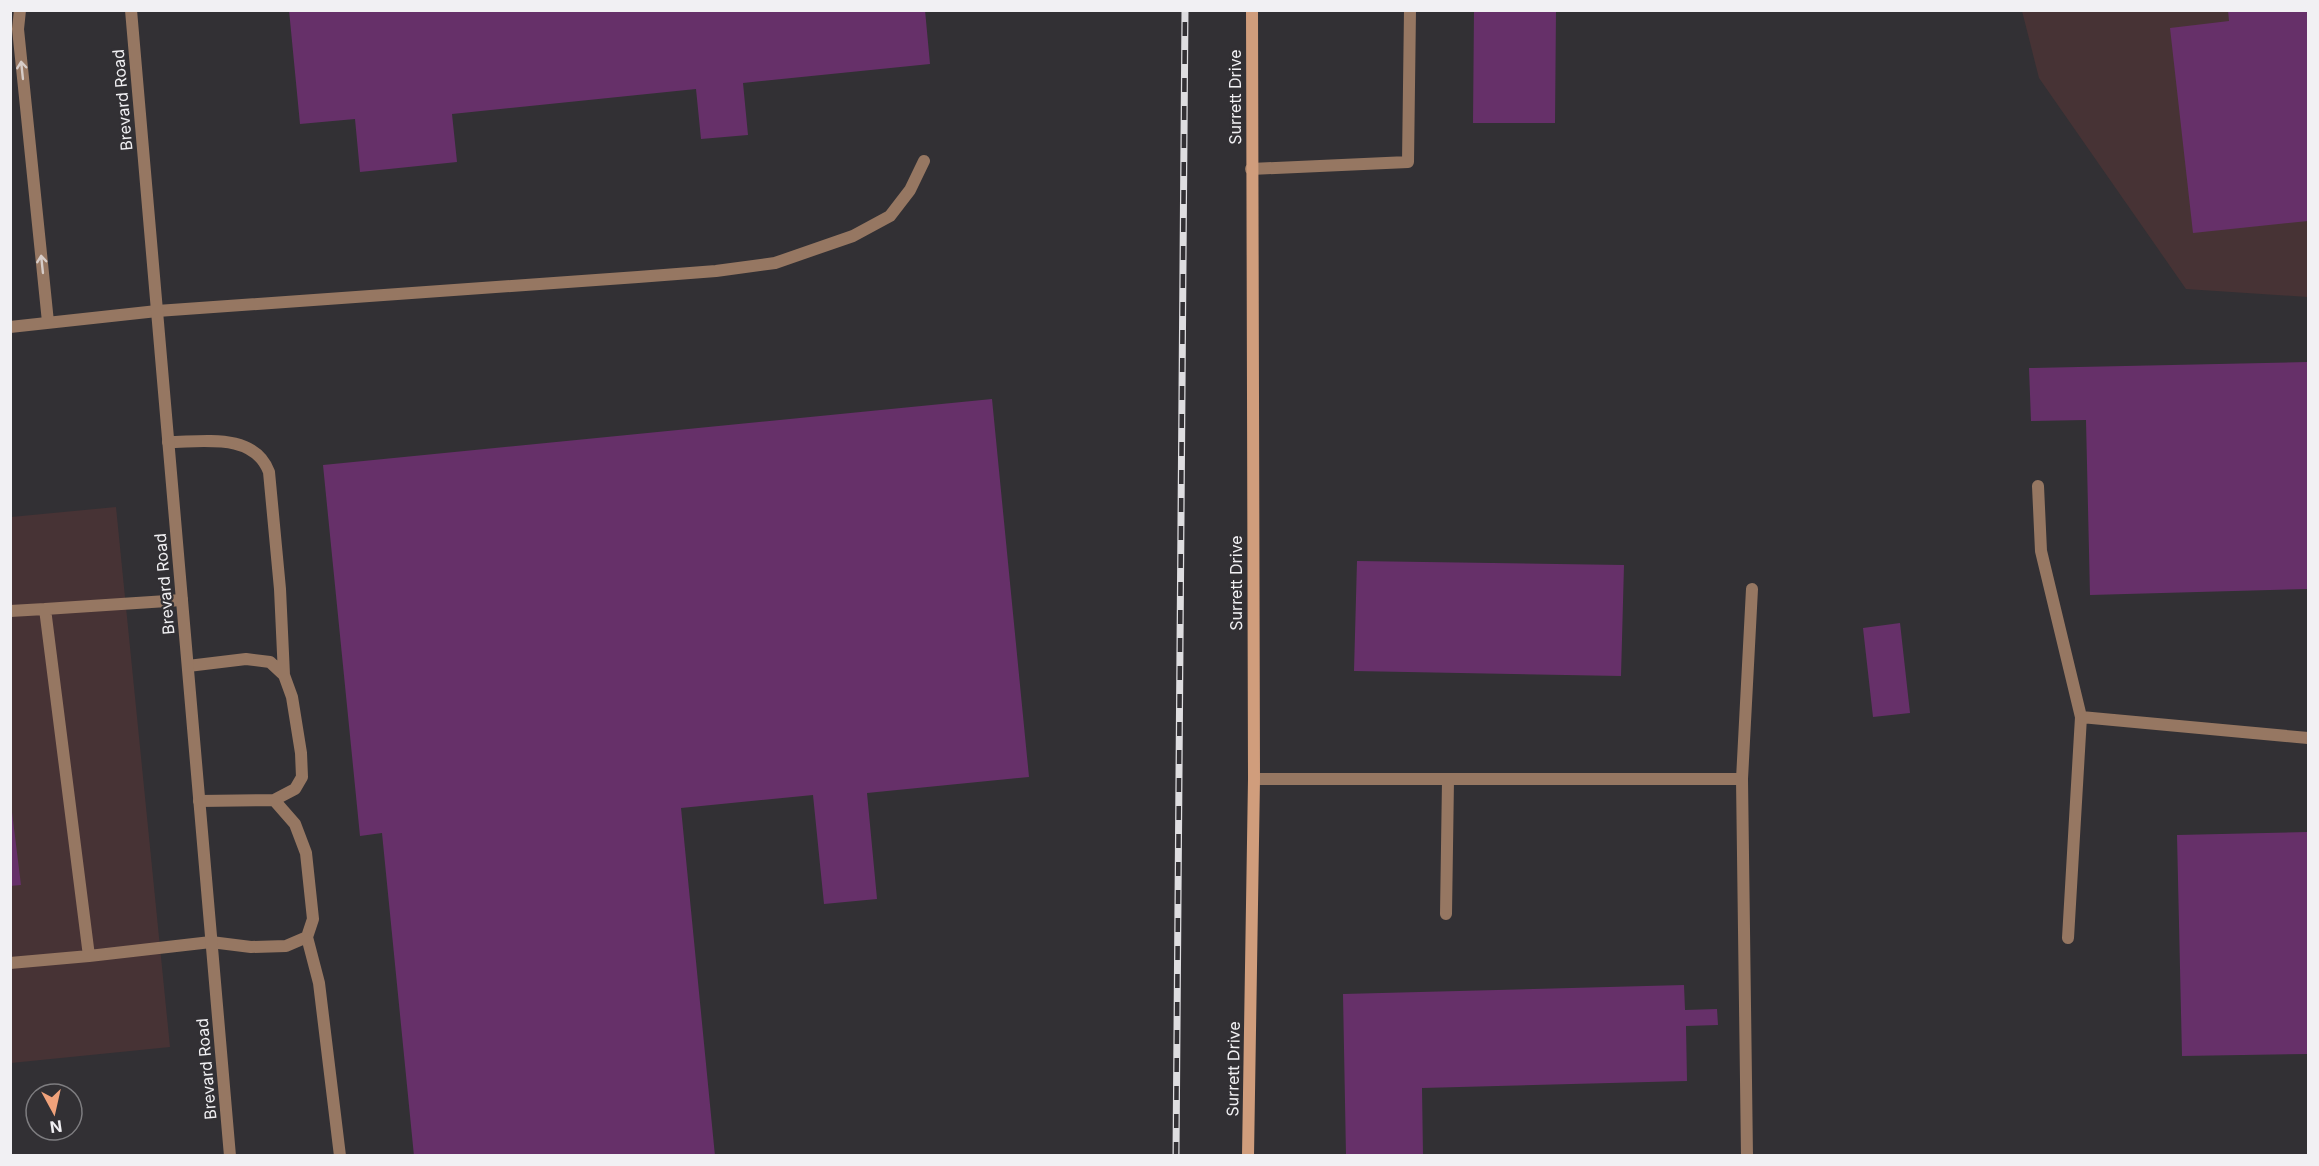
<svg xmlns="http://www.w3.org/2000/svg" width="2319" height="1166" font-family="Inter,sans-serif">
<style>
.industrial{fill:#473335}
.building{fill:#663069}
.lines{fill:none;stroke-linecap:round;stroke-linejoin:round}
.lane{stroke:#967762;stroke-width:12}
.street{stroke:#967762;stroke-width:12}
.secondary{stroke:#d09d7c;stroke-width:12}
.rail-casing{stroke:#dedde0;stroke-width:7}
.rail{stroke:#323034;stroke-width:4.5;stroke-dasharray:14;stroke-linecap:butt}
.oneway{stroke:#d6ccc8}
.labels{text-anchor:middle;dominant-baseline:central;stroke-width:4.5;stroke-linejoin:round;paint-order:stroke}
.street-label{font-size:16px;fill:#f1f0f3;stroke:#323034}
</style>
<rect width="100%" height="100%" fill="#323034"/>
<path class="industrial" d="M2022 11H2308V297L2186 289 2039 78Z
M116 507 170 1047 11 1063V517Z"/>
<path class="building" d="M289 10H925L930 64 743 83 748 135 701 139 696 89 452 114 457 162 360 172 355 119 300 124Z
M1474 10H1556L1555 123H1473Z
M2228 10H2308V221L2193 233 2170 28 2229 21Z
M2308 362V589L2090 595 2086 420 2031 421 2029 368Z
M992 399 1029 777 867 793 877 899 824 904 813 795 681 808 715 1156H414L382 833 360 836 323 465Z
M1357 561 1624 565 1621 676 1354 671Z
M1900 623 1910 713 1873 717 1863 628Z
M10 796 21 885 10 886Z
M2308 832V1054L2182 1056 2177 835Z
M1684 985 1685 1010 1717 1009 1718 1025 1686 1026 1687 1081 1422 1088 1423 1156H1346L1343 994Z"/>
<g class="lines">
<path class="lane" d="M20 10 18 29 48 322
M1251 169 1408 162 1410 10
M10 327 157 311 638 277 716 271 775 263 853 236 890 216 910 190 924 161
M168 442C203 442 254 432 269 472L280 589 284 675
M2038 486 2041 551 2081 717
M182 600 45 609 89 956 211 942 251 947 286 946 307 937 313 919 306 853 295 824 274 800
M10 611 45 609
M188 666 246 659 270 662 284 675 292 697 301 753 302 777 295 789 274 800 199 801
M1254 779H1742L1747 1156
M1742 779 1752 589
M1446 914 1448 780
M307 937 319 983 340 1156
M2068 938 2081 717 2308 738
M10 963 89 956"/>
<path class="street" d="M131 10 230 1156"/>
<path class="secondary" d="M1248 1156 1254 779 1252 10"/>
<g class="rail-casing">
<path id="rail" d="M1176 1156 1185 10"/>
</g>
<use href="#rail" class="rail"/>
</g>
<defs><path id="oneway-shaft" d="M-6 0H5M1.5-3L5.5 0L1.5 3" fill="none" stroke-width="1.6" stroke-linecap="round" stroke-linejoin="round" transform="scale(1.5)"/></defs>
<g class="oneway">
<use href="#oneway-shaft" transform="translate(22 70) rotate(-96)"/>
<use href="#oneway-shaft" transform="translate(42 264) rotate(-96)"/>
</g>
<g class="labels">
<g class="street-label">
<text transform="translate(1235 97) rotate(-90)">Surrett Drive</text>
<text transform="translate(122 100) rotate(-95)">Brevard Road</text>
<text transform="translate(1236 583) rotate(-90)">Surrett Drive</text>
<text transform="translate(164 584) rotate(-95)">Brevard Road</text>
<text transform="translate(206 1069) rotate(-95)">Brevard Road</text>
<text transform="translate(1233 1069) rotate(-89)">Surrett Drive</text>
</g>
</g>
<rect width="2319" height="1166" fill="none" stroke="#f1f0f3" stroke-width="24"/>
<g transform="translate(54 1112) rotate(172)"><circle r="28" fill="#323034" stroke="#7e7d80" stroke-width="1.5"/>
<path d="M0-4.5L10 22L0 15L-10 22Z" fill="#f0a27b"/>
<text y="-9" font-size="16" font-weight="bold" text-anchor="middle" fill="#f1f0f3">N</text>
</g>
</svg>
